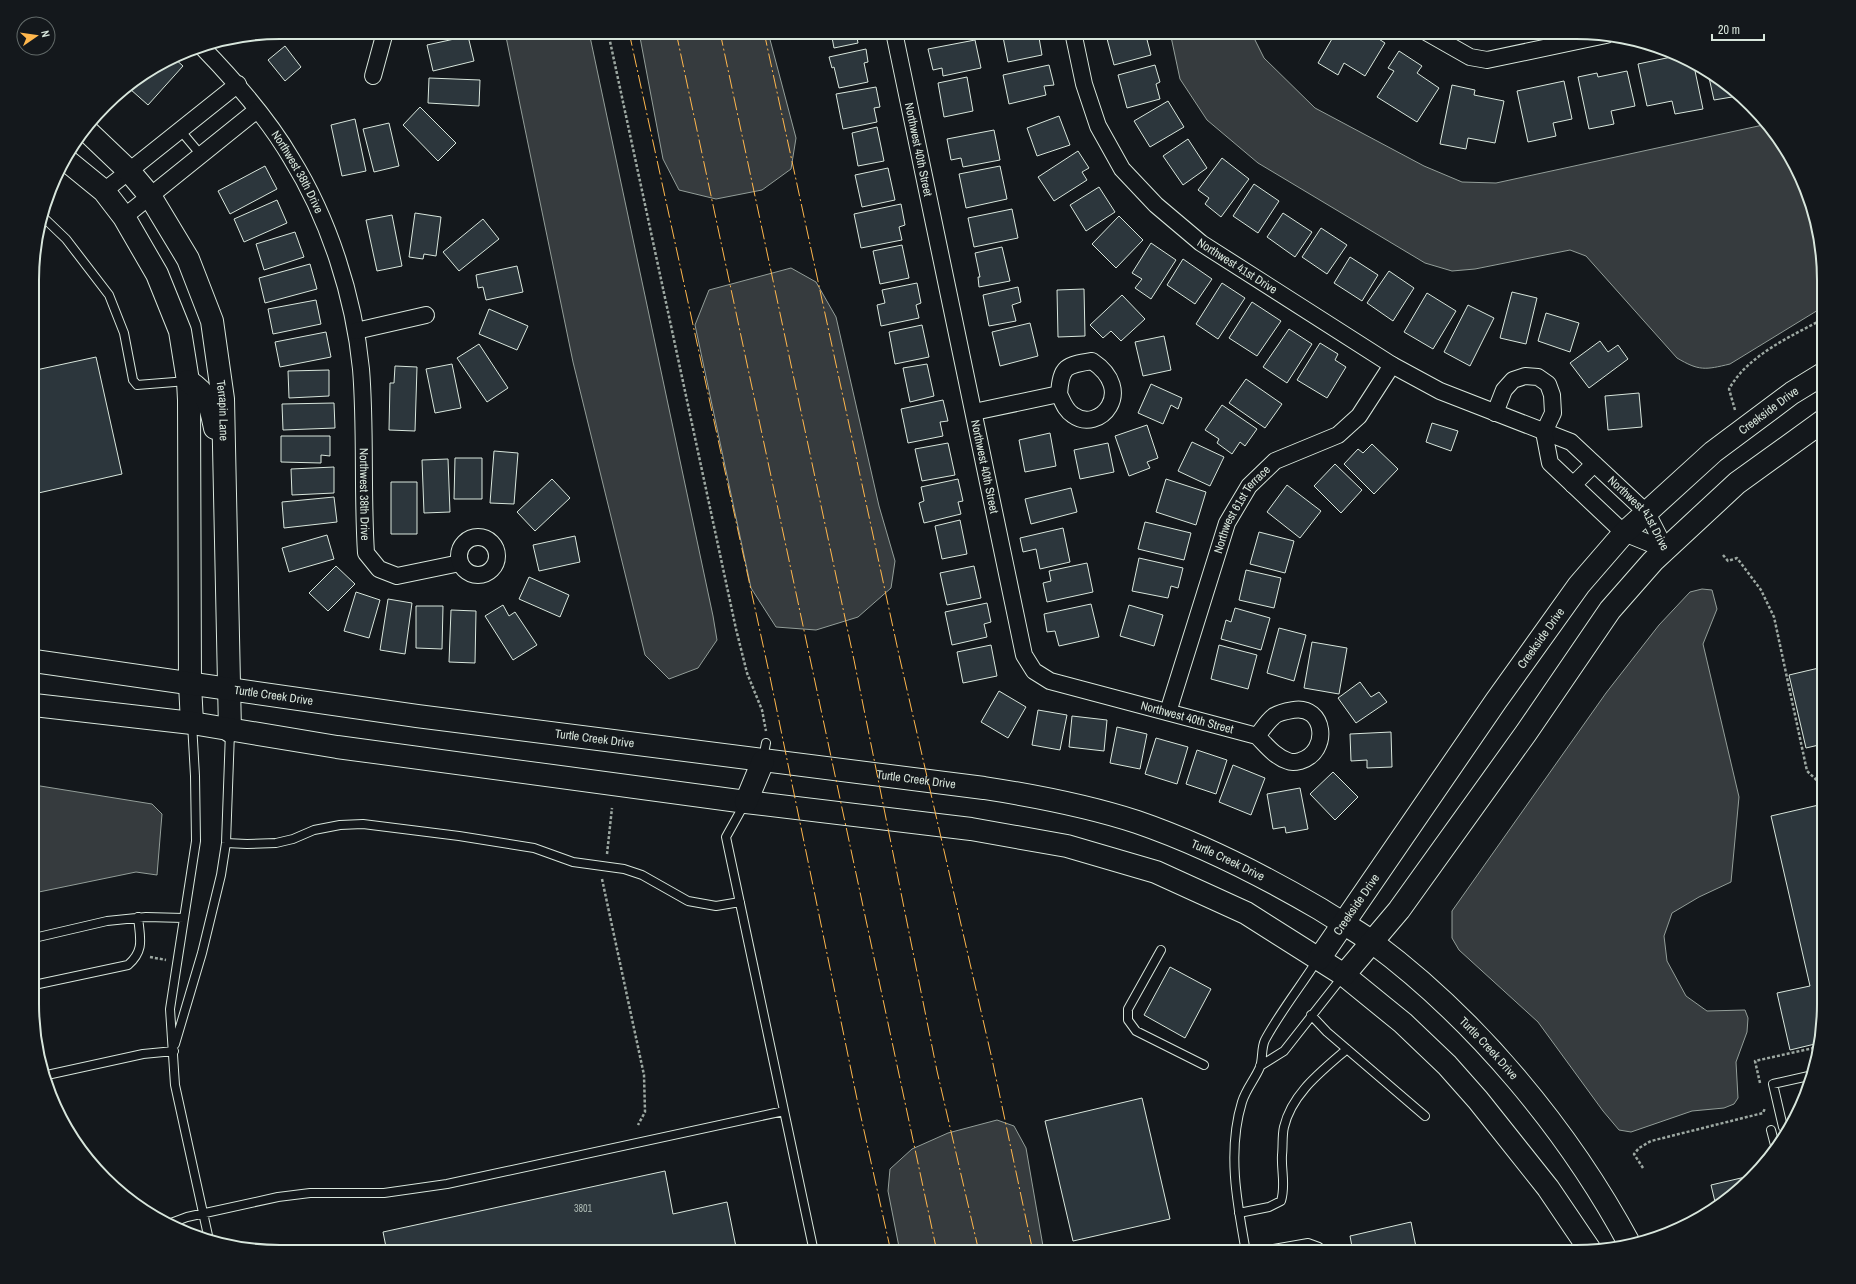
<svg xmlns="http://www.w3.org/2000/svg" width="1856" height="1284" font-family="'Archivo Narrow',sans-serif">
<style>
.water{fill:#363b3e;stroke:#939e99}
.building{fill:#2c363c;stroke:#d8e6dc}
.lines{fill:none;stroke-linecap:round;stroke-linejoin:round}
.lane-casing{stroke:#d8e6dc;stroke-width:10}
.street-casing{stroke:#d8e6dc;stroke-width:18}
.secondary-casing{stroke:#d8e6dc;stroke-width:24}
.path{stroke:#9da8a2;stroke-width:2.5;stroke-dasharray:3 2;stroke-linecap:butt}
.lane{stroke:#14181c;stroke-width:8}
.street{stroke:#14181c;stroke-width:16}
.secondary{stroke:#14181c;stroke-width:22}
.power{stroke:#ffb74d;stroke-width:1;stroke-dasharray:14 3 2 3;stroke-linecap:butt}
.labels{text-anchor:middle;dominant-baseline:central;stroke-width:3;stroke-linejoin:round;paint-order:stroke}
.number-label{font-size:10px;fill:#adbab4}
.street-label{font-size:12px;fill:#d8e6dc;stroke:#14181c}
.rim{fill:none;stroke:#d8e6dc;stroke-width:2}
</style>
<rect width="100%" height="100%" fill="#14181c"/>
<path class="water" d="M505 32H589L713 616 717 640 698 668 669 679 645 655 573 362Z
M639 32H768L796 138 791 169 762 190 716 199 679 190 663 159Z
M1170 32H1251L1264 58 1315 108 1424 166 1462 182 1496 183 1763 125 1791 156 1815 216 1823 264V307L1730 364C1705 370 1699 371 1677 358L1586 256 1570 250 1475 269 1452 271 1425 263 1258 163 1207 120 1180 79Z
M791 268 816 282 836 317 879 506 895 561 891 588 858 617 816 630 776 627 751 588 695 325 709 290Z
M1702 589 1712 590 1717 609 1703 644 1739 797 1731 882 1699 897 1672 913 1664 936 1667 961 1686 996 1707 1011 1745 1010 1748 1018 1747 1032 1736 1062 1738 1098 1734 1104 1724 1108 1692 1111 1631 1132 1619 1130 1603 1111 1538 1022 1459 950 1452 938V911L1606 693 1659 625 1690 592Z
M34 785 152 804 162 814 157 875 136 872 34 893Z
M997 1120 1014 1126 1026 1148 1044 1252H900L888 1191 890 1169 912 1149 948 1133Z"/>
<path class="building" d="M424 32H457L426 39Z
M831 32H856L858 43 834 48Z
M928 32H955L929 38Z
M1002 32H1038L1042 55 1008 62Z
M1115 32H1145L1151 55 1114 65 1106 35Z
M1336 32H1368L1385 43 1365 76 1344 63 1338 75 1318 63Z
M468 36 474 61 433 71 427 45Z
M975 40 981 68 943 76 942 68 933 70 928 49Z
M285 46 301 67 285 81 268 60Z
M866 49 868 62 864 63 868 82 839 88 834 67 832 68 829 57Z
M1399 51 1422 66 1417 73 1439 88 1417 122 1377 97 1394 71 1388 68Z
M1676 56 1694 66 1703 109 1675 114 1672 101 1647 106 1638 64Z
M174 58 183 66 148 105 130 89 137 81Z
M1049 65 1054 85 1044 86 1046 95 1009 104 1003 75Z
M1155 65 1160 82 1156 84 1160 99 1127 108 1118 75Z
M1627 71 1635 106 1611 111 1614 124 1589 129 1578 77 1597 73 1598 77Z
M1708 73 1727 83 1738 96 1714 100Z
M967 77 973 111 944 117 938 83Z
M429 78 480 80 479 106 428 103Z
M1564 81 1572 119 1553 123 1556 136 1528 142 1517 91Z
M1452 85 1475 90 1474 95 1504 101 1495 143 1468 138 1466 149 1440 144Z
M876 87 880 107 874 108 877 122 843 129 836 94Z
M1168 101 1184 127 1150 147 1134 121Z
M420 107 456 143 438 161 403 125Z
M1059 116 1070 145 1037 156 1027 128Z
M355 119 366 171 342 176 331 125Z
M389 123 399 166 374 172 363 129Z
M877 127 884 161 858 166 852 133Z
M994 130 1000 160 963 167 961 158 951 160 947 139Z
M1188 139 1207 168 1183 185 1163 156Z
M1078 151 1089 168 1082 172 1087 180 1054 201 1038 177Z
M1222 158 1249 179 1221 217 1205 204 1209 198 1198 190Z
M265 166 277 189 230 214 218 191Z
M1000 166 1007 199 966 208 959 174Z
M888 168 895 200 862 207 855 175Z
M1254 184 1279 201 1258 233 1233 216Z
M1099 187 1115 212 1086 231 1070 205Z
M277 200 287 223 244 242 234 219Z
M901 204 905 225 899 227 902 240 861 248 854 214Z
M1012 209 1018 238 974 247 968 218Z
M415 213 441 217 436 256 424 254 423 259 409 257Z
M1283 213 1312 232 1295 257 1267 237Z
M392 215 402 266 377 271 366 220Z
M1119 216 1143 240 1116 268 1092 244Z
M483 219 499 239 459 271 443 252Z
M1321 228 1347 245 1327 274 1302 257Z
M295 232 304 257 264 270 256 244Z
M1151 243 1176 260 1151 299 1135 288 1142 279 1132 273Z
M902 245 909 278 880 284 873 251Z
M1002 247 1010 281 979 287 978 277H980L975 253Z
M1350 257 1378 275 1362 301 1334 283Z
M1183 259 1212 279 1195 304 1167 285Z
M310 264 317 289 265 303 259 278Z
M517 266 523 292 486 300 483 287 478 288 476 275Z
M1389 271 1414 288 1393 321 1367 303Z
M917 283 921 303 916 305 919 318 881 326 877 305 885 303 882 290Z
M1222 283 1245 298 1218 339 1196 324Z
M1018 287 1021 302 1012 305 1016 321 989 326 983 295Z
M1084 289 1085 336 1058 337 1057 290Z
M1512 292 1537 298 1526 344 1500 338Z
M1427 293 1456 311 1433 349 1404 332Z
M1122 295 1145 319 1121 341 1111 331 1103 338 1090 325Z
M316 300 321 324 273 334 268 309Z
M1252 302 1281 321 1257 356 1229 338Z
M1468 305 1494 318 1470 366 1444 352Z
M489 309 528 326 517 350 479 334Z
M1546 313 1579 323 1570 352 1538 341Z
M1030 323 1038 356 1000 366 992 332Z
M922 325 929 357 895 364 889 332Z
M1289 329 1312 344 1287 383 1263 367Z
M326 332 331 357 280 367 275 342Z
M1164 336 1171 370 1143 376 1135 342Z
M1600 341 1608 352 1618 345 1628 359 1589 388 1570 363Z
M1320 343 1338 354 1335 360 1346 367 1327 398 1297 380Z
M479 344 508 388 487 402 457 358Z
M96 357 122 474 34 494V360L36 370Z
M452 364 461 408 435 413 426 369Z
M927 364 934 396 910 402 903 368Z
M395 366 417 367 415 431 389 430 390 383H394Z
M329 370V396L289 398 288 371Z
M1246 379 1282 404 1265 428 1229 403Z
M1151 384 1182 398 1178 409 1171 405 1163 424 1138 413Z
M1639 393 1642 427 1608 430 1605 396Z
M943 400 948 421 940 422 943 436 908 443 901 409Z
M334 403 335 428 283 430 282 404Z
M1222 405 1257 429 1245 446 1240 442 1232 454 1217 443 1219 439 1205 430Z
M1432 423 1458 431 1451 451 1426 442Z
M1147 425 1158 458 1147 462 1150 468 1129 476 1115 436Z
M1050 433 1056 466 1025 472 1019 440Z
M281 436H330V456L321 455V463L281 462Z
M1192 442 1224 457 1210 486 1178 471Z
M948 443 955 475 922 481 915 449Z
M1108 443 1114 472 1080 479 1074 450Z
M1372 444 1398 469 1374 494 1344 464 1358 449 1363 453Z
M494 451 518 453 514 504 490 503Z
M455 458H482V499H454Z
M448 459 450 512 424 513 422 460Z
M1335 464 1362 490 1341 513 1314 486Z
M334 467V493L292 495 291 469Z
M552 479 570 498 535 531 517 512Z
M958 479 963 501 958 502 961 514 924 523 919 503 924 501 921 487Z
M1166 479 1206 492 1196 525 1156 512Z
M391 482H417V534H391Z
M1287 485 1321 511 1300 538 1267 512Z
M1071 488 1077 512 1031 524 1025 499Z
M334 497 337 522 284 528 282 502Z
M960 520 967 554 942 559 935 526Z
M1145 522 1191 533 1184 560 1138 549Z
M1063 528 1070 562 1040 569 1036 549 1023 552 1020 538Z
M1259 532 1294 541 1285 573 1250 564Z
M327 535 334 559 289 572 282 548Z
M575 536 580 562 539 571 533 545Z
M1139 558 1183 568 1178 588 1171 586 1168 598 1132 591Z
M1087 563 1093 592 1047 602 1043 583 1051 581 1049 571Z
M336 566 355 584 328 611 309 593Z
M974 566 981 598 947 605 940 573Z
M1246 570 1281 578 1274 608 1239 600Z
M529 577 569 595 560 617 519 599Z
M356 592 380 600 369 638 344 631Z
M388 599 412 603 405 654 380 650Z
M987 603 991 622 984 624 987 637 952 645 945 612Z
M1091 604 1099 637 1059 646 1055 631 1047 632 1044 614Z
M503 605 509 616 515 612 537 645 513 660 485 616Z
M1129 605 1163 615 1154 646 1120 636Z
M416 606H443L442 649 416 648Z
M1235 608 1270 618 1261 650 1221 639 1226 620 1231 622Z
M451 610 476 611 475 663 449 662Z
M1279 628 1306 635 1294 681 1267 673Z
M1312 642 1347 648 1339 694 1304 688Z
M991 645 997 676 963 683 957 652Z
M1219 645 1257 655 1248 689 1211 679Z
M1823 667V744L1806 748 1789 675Z
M1360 682 1371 697 1379 692 1387 702 1356 723 1338 698Z
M999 691 1026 707 1008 738 981 722Z
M1038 710 1067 715 1060 750 1032 745Z
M1072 716 1107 720 1104 751 1069 747Z
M1117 727 1147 734 1140 769 1110 763Z
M1391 732 1392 767 1367 768V760L1351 761 1350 734Z
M1156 738 1188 747 1177 784 1145 774Z
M1197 750 1227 760 1216 794 1186 784Z
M1233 765 1265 778 1251 815 1219 802Z
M1333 772 1358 797 1335 820 1310 794Z
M1300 788 1308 829 1286 833 1285 827 1273 829 1267 794Z
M1823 804V1020L1819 1043 1790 1050 1777 993 1810 986 1771 816Z
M1170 967 1211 989 1185 1038 1144 1015Z
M1142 1098 1170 1219 1073 1241 1045 1121Z
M665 1171 673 1214 727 1202 737 1252H387L383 1232Z
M1754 1175 1739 1191 1716 1206 1711 1185Z
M1411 1222 1417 1252H1353L1350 1236Z"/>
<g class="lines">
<g class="lane-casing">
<path id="lane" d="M180 130 201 155
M43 217 66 239 109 295 124 333 133 380 137 385 187 381
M192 723 195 776 196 841 170 1009 175 1085 209 1240
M763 758 766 743
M745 803 726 837 814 1252
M226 843 247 844 276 843 293 839 314 830 340 825 363 824 459 836 534 848 573 862 624 869 642 875 688 901 716 906 740 902
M34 938 107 921 146 917 184 918
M1161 950 1128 1009V1020L1136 1031 1204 1065
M34 985 128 965C145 950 140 938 138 917
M1311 1015 1327 1032 1425 1116
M175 1044 202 953 221 875 226 843 230 732
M1260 1066 1284 1051 1343 976
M47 1075 143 1054 174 1051
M1783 1127 1773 1084 1813 1075
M1771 1130 1776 1149
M1239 1213 1269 1207 1281 1201C1286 1185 1281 1171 1282 1155 1283 1146 1282 1135 1284 1127 1292 1093 1322 1071 1347 1049
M171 1223 187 1217 278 1197 310 1193H384L447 1184 784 1111
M1246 1252C1237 1203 1227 1151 1242 1102 1246 1089 1255 1079 1260 1067 1263 1059 1261 1048 1265 1040 1280 1012 1301 986 1318 959
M1255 1252 1308 1243 1319 1247 1320 1252"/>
</g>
<g class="street-casing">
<g id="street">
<path id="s1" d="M894 32 1024 655 1034 671 1050 681 1257 736C1266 745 1275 757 1288 761 1292 763 1296 762 1300 761 1331 752 1325 704 1293 710 1287 711 1277 713 1273 717 1267 722 1262 730 1257 736"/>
<path id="s2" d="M1073 32 1084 84 1098 126 1122 169 1156 205 1201 243 1392 365 1440 391 1571 442 1647 513 1666 550"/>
<path d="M1426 32 1470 57 1487 60 1606 35"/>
<path id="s3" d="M202 47C235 81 267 117 291 158 329 219 354 297 361 369 366 430 362 492 366 553L379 569 397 576 460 563"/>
<path d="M373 76 385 32"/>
<path d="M104 191 238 84"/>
<path d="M124 217 257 110"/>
<path d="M356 331 426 315"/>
<path d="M974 412 1059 394C1063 402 1065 410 1073 415 1099 434 1137 391 1092 361 1066 365 1061 366 1059 394"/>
<path d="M1495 413 1504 390 1513 380 1525 376 1538 377 1548 384 1552 395 1553 413 1544 432 1550 463 1624 533 1666 550"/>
<path d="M1573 485 1594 464"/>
<circle cx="478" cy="556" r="19"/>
<path id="s4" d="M1168 712 1227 523 1249 486 1275 461 1338 435 1359 416 1392 365"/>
</g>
</g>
<g class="secondary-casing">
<g id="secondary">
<path id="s5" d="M87 131 129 171 150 196 188 259 212 321 223 399 230 731"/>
<path d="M66 160 104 191 124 217 157 274 180 331 188 381 189 400 190 684 192 723"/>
<path d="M188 381C209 395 210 404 215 428"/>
<path id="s6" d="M34 661 417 716 984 788C1036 796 1088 806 1137 822 1201 844 1262 875 1320 909 1337 920 1356 930 1372 942 1476 1019 1569 1131 1630 1245"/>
<path d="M34 705 192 723 337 747 746 802 971 829 1067 846 1156 872 1246 913 1344 975 1403 1023 1447 1065 1478 1100 1548 1188 1590 1250"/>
<path d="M746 802 763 761"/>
<path id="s7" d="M1319 959 1496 701 1579 585 1624 533 1713 452 1792 393 1823 374"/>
<path d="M1344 975 1399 910 1526 733 1610 610 1653 561 1737 483 1823 421"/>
</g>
</g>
<path class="path" d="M608 32 736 629 747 673 762 710 766 731
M1735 410 1729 389C1748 355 1790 337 1823 319
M1723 555 1728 561 1737 558 1761 590 1774 617 1807 771 1823 786
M607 854 612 808
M602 879 644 1075 645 1112 638 1125
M150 957 166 960
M1760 1083 1755 1061 1818 1047
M1643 1168 1634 1154 1639 1148 1651 1141 1763 1113 1765 1108"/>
<use href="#lane" class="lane"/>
<use href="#street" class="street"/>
<use href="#secondary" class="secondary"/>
<path class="power" d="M629 32 770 677 857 1099 891 1252
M676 32 937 1252
M720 32 854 660 937 1071 979 1252
M764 32 899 655 992 1059 1033 1252"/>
</g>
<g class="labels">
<g class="number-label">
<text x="583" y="1208">3801</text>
</g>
<g class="street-label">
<text stroke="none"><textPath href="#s1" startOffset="120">Northwest 40th Street</textPath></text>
<text stroke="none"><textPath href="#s3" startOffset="158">Northwest 38th Drive</textPath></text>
<text stroke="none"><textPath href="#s2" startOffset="298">Northwest 41st Drive</textPath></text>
<text stroke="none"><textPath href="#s5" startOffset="321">Terrapin Lane</textPath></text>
<text stroke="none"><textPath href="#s7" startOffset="714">Creekside Drive</textPath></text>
<text stroke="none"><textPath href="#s1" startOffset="444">Northwest 40th Street</textPath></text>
<text stroke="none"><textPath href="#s3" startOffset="492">Northwest 38th Drive</textPath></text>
<text stroke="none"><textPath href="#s4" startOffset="217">Northwest 61st Terrace</textPath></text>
<text stroke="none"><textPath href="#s2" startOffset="776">Northwest 41st Drive</textPath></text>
<text stroke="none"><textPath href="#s7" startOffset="390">Creekside Drive</textPath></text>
<text stroke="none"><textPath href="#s6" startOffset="242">Turtle Creek Drive</textPath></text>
<text stroke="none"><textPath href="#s1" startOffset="816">Northwest 40th Street</textPath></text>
<text stroke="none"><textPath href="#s6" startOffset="566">Turtle Creek Drive</textPath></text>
<text stroke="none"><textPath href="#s6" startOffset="890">Turtle Creek Drive</textPath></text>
<text stroke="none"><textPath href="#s6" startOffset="1214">Turtle Creek Drive</textPath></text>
<text stroke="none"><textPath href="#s7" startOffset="66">Creekside Drive</textPath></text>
<text stroke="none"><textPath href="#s6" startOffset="1538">Turtle Creek Drive</textPath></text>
</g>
</g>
<path d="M0 0H1856V1284H0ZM280 39H1576A241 241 0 0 1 1817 280V1004A241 241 0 0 1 1576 1245H280A241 241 0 0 1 39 1004V280A241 241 0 0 1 280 39Z" fill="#14181c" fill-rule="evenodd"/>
<path class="rim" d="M280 39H1576A241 241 0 0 1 1817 280V1004A241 241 0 0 1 1576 1245H280A241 241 0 0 1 39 1004V280A241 241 0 0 1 280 39Z"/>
<g transform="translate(36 36) rotate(77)"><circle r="19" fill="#14181c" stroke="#626a69"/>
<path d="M0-3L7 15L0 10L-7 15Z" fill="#ffb74d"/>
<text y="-6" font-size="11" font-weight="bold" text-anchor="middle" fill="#d8e6dc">N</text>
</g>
<path d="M1712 34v6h52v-6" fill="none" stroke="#d8e6dc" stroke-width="2"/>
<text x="1718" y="34" font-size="12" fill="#d8e6dc" stroke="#14181c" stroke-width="3" paint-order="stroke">20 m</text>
</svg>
